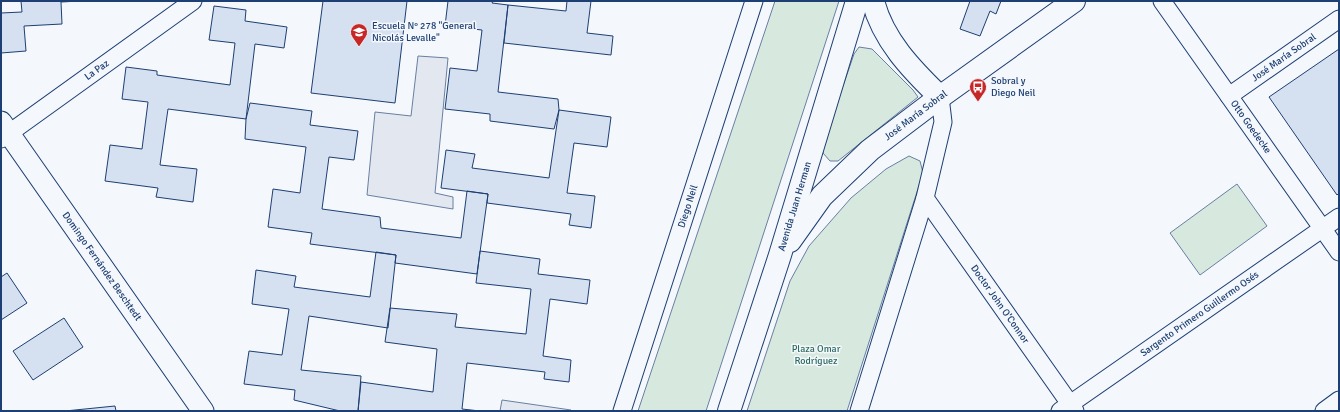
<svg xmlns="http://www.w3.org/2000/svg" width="1340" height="412" font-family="Signika,sans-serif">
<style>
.green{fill:#d7e8df;stroke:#687fa3}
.parking{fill:#e3e8f0;stroke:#687fa3}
.building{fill:#d5e0f0;stroke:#1d3f73}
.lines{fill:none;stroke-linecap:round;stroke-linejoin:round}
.minor-casing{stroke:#1d3f73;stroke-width:19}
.tertiary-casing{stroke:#1d3f73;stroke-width:23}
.primary-casing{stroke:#1d3f73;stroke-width:24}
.minor{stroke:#f4f7fb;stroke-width:17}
.tertiary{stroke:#f4f7fb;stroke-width:21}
.primary{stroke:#f4f7fb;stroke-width:22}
.labels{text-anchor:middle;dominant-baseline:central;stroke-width:3;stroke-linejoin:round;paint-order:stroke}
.poi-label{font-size:10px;fill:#1d3f73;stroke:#f4f7fb;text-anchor:start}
.street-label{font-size:10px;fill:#1d3f73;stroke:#f4f7fb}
.park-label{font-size:10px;fill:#2c6c60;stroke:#f4f7fb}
</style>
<rect width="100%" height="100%" fill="#f4f7fb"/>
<path class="green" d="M775 1H839L706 411H638Z
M859 47 872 49 913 90 918 97 838 161H830L823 153V144L854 54Z
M909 156 920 161 923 173 847 411H747L790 281 809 246 851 198 886 169Z
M1237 184 1267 226 1200 275 1170 233Z"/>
<path class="parking" d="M418 56 448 58 435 193 453 197V209L367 195 375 112 411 116Z
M502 400 571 410V411H500Z"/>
<path class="building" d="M21 1H80L61 2 62 24 24 26 26 51 1 53V13L22 12Z
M323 1H407L395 103 311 93Z
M448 1H493L492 3 508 5 498 92 558 99 559 110 554 129 490 121V114L445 109 450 68 477 71 482 30 445 26Z
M567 1H591L587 33 613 36 611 55 504 43 508 5 566 11Z
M970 1H1001L996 14 990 11 980 36 960 29Z
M214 6 246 10 245 21 287 27 284 48 255 44 246 119 168 109 160 165 197 169 193 202 156 197 158 188 105 181 110 145 142 149 148 102 122 99 126 67 157 71V75L230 85 235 43 209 40Z
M1339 49V193L1337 195 1269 97Z
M250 103 312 111 310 125 358 131 354 160 329 157 322 209 380 217 381 228 461 238 467 191 488 194 477 274 395 263 396 255 310 244 312 233 268 227 273 189 300 193 306 147 245 139 246 119Z
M559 110 611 117 607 147 574 143 567 193 595 196 591 228 569 225 571 214 487 203 488 194 441 188 446 150 475 154 472 168 549 178Z
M480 251 540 259 538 274 590 280 587 304 550 299 543 356 571 360 569 382 544 379 545 372 467 363 462 409 480 411H358L361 382 433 392 437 349 385 342 390 308 457 314 455 327 526 334 531 289 476 283Z
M376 252 396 255 388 328 309 316 301 370 361 376 358 411H340L294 400 295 390 244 384 249 351 282 355 289 309 252 304 256 270 296 276 294 287 370 297Z
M7 273 27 303 1 320V277Z
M64 318 83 347 33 380 13 351Z
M115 406 116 411H65Z"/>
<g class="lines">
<g class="minor-casing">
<g id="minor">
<path id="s1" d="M1162 1 1339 252"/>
<path id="s2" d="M1229 96 1339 19"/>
<path id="s3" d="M1 139 193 1"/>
<path id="s4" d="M925 198 1075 411"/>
<path id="s5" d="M622 411 754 1"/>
<path d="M859 411 925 198 943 122 940 97"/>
<path id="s6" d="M1060 411 1339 217"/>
<path d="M1324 411 1339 400"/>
</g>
</g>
<g class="tertiary-casing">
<g id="tertiary">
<path id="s7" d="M1 122 203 411"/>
</g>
</g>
<g class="primary-casing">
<g id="primary">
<path d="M873 1C883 40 911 69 940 97"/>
<path id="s8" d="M790 241 822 196 870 150 940 97 1074 1"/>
<path id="s9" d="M729 411 780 255 857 1"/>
</g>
</g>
<use href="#minor" class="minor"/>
<use href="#tertiary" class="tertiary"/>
<use href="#primary" class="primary"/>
</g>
<defs>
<g id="school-pin" transform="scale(0.9)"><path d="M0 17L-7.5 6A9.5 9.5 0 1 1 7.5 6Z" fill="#c62828" stroke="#f4f7fb"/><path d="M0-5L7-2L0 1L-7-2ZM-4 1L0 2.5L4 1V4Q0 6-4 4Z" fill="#fff"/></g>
<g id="bus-pin" transform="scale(0.9)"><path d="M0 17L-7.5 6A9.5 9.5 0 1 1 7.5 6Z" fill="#c62828" stroke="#f4f7fb"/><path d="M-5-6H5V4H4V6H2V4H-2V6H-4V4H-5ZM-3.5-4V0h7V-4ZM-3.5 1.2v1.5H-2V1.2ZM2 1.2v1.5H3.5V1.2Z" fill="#fff"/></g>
</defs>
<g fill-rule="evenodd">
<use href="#school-pin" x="359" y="32"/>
<use href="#bus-pin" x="978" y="87"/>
</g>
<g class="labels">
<g class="poi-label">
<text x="372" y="26">Escuela N° 278 "General<tspan x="372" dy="12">Nicolás Levalle"</tspan></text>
<text x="991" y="81">Sobral y<tspan x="991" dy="12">Diego Neil</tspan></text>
</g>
<g class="street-label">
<text stroke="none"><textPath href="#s2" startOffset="67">José María Sobral</textPath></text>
<text stroke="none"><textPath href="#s3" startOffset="118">La Paz</textPath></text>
<text stroke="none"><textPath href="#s8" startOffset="179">José María Sobral</textPath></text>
<text stroke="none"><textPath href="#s1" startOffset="154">Otto Goedecke</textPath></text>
<text stroke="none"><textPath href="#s5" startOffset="215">Diego Neil</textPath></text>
<text stroke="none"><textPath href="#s9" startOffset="215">Avenida Juan Herman</textPath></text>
<text stroke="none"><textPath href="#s7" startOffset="176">Domingo Fernández Beschtedt</textPath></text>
<text stroke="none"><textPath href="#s4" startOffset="130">Doctor John O'Connor</textPath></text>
<text stroke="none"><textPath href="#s6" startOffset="170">Sargento Primero Guillermo Osés</textPath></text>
</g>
<g class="park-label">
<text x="816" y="349">Plaza Omar<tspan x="816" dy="12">Rodríguez</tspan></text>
</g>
</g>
<rect width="1340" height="412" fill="none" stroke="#1d3f73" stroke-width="4"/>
</svg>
